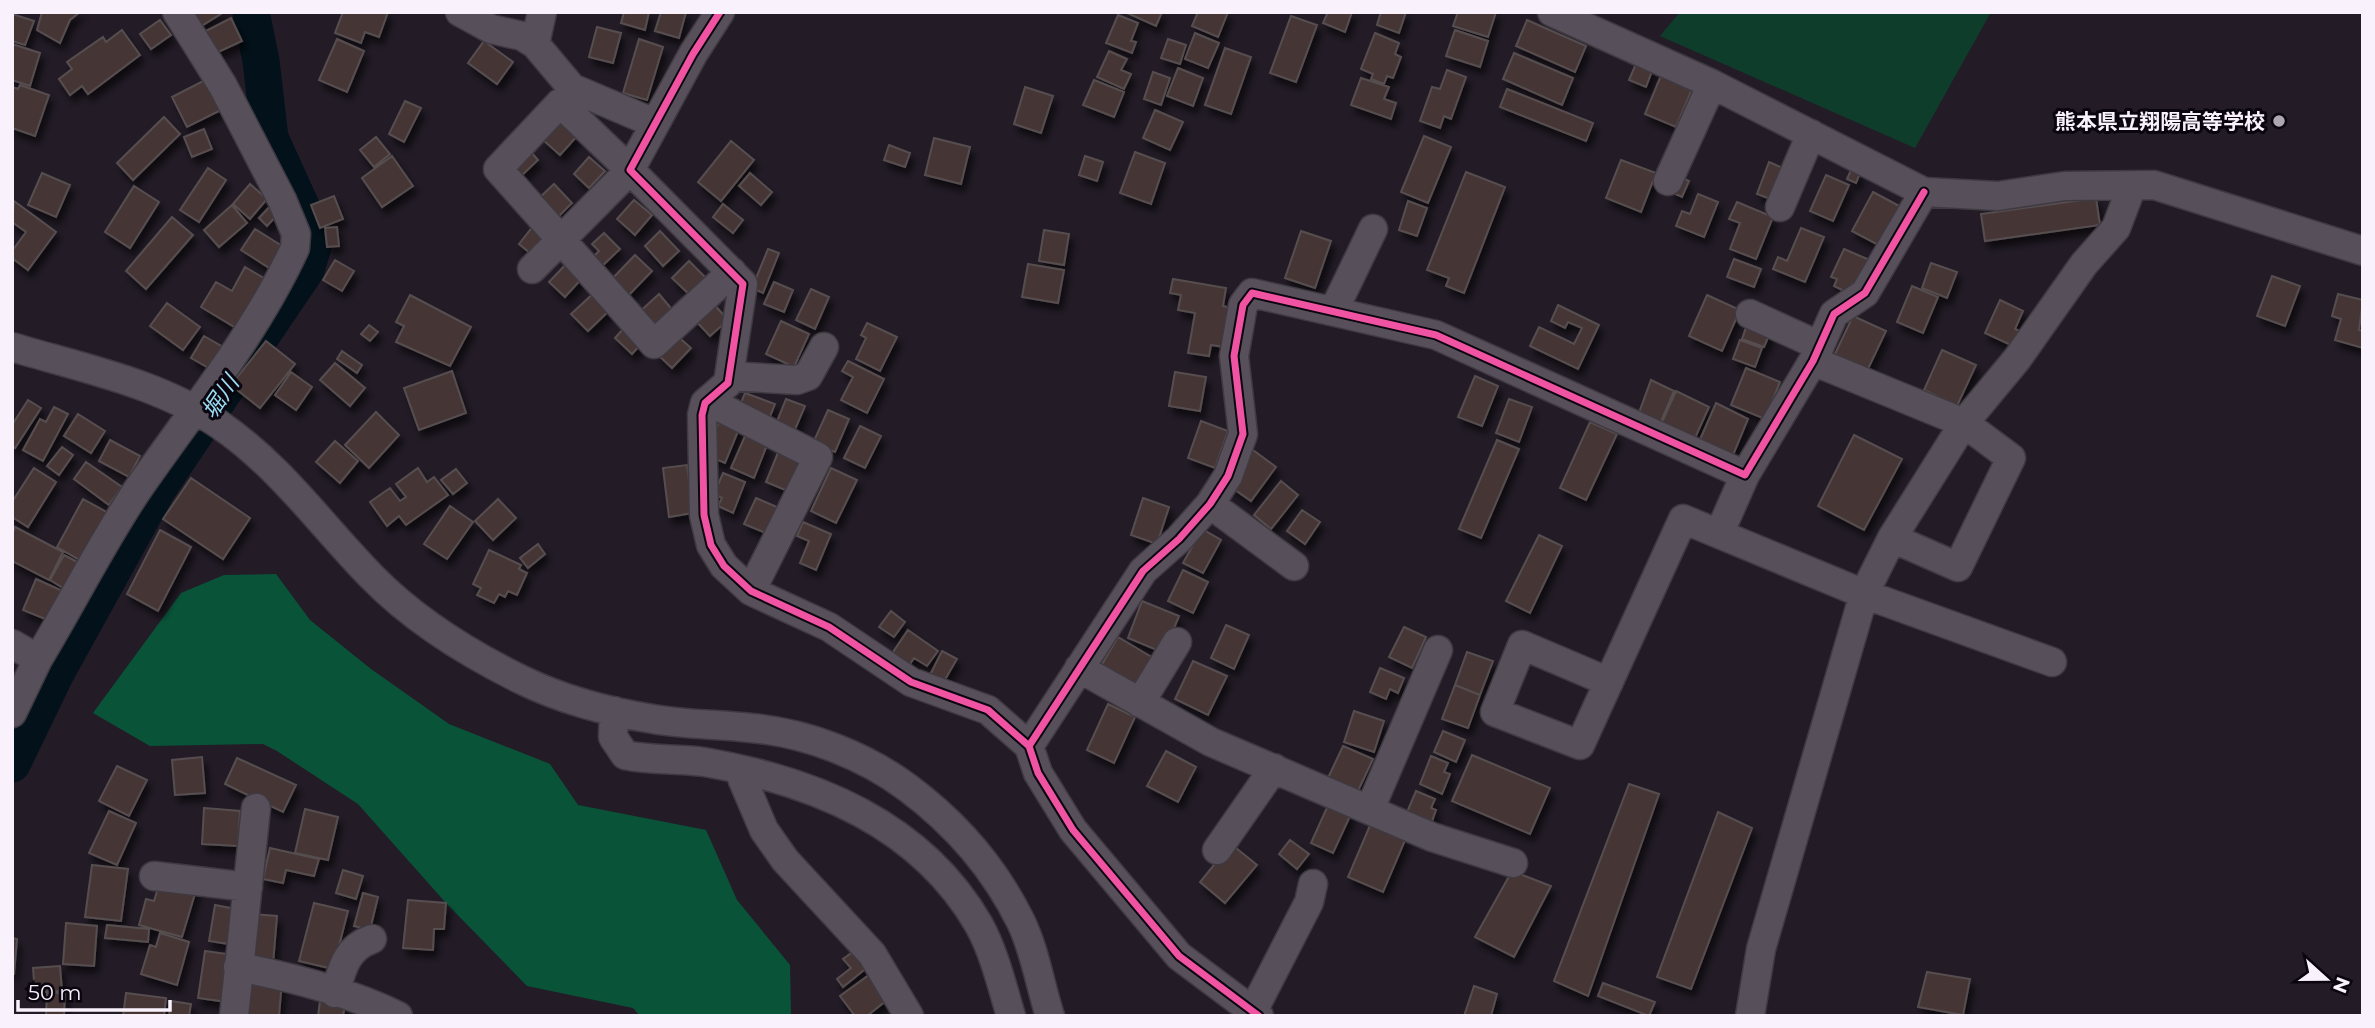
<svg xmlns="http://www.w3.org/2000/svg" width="2375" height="1028" font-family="Montserrat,'Noto Sans JP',sans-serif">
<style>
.green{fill:#0e3e2b}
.forest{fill:#095439}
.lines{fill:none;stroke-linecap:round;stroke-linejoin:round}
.river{stroke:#03111a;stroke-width:37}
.building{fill:#443636;stroke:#574e50;stroke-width:2;filter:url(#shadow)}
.minor-casing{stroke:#3f3a42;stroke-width:31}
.minor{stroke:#57505a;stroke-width:28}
.cycleway-casing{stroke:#0a050e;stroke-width:11}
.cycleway{stroke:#f153a3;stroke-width:7}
.poi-dot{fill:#aea7b2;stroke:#0a050e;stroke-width:2.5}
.labels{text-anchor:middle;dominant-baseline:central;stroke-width:6;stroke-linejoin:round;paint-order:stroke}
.poi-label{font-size:21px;font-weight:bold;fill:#f9f2fd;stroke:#0a050e;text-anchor:end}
.water-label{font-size:23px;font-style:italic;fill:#9bdcf4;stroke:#0a050e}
</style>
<defs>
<filter id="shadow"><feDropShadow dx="4" dy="7" stdDeviation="3.5" flood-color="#0009"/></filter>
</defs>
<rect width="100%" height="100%" fill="#231c27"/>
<path class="green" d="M1680 12H1991L1915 148 1660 36Z"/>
<path class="forest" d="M276 574 310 620 371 669 449 724 550 764 578 805 706 830 737 900 790 965 791 1016H640L633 1008 527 986 446 903 358 804 277 751 263 744 150 746 93 713 181 593 224 575Z"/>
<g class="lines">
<path class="river" d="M12 764 56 673 157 490 306 270 314 243 305 215 270 138 261 61 251 12"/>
</g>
<path class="building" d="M42 12H80L70 20 60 43 37 30Z
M189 12H224L198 28Z
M343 12H388L379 37 365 32 361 43 335 33Z
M624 12H649L645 30 621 23Z
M661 12H686L679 38 655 31Z
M1125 12H1162L1156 26Z
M1198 12H1228L1218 37 1192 26Z
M1328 12H1352L1345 32 1323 23Z
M1381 12H1406L1399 33 1377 25Z
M1458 12H1496L1488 37 1453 26Z
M12 14 34 21 25 45 12 41Z
M1118 15 1138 23 1131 41 1136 42 1132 53 1106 43Z
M1291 16 1317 25 1296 82 1270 73Z
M231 18 242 41 214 54 204 32Z
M160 20 171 35 151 49 140 34Z
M1527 20 1586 46 1575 72 1516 46Z
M597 27 621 33 613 63 589 57Z
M122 30 140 55 88 94 82 86 70 95 59 79 72 69 67 62 103 37 106 42Z
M1455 30 1488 41 1480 67 1446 56Z
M1195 33 1219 43 1208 68 1185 59Z
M1375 33 1399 43 1395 54 1401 57 1393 78 1387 76 1384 84 1371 79 1373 74 1361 69Z
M337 39 364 51 347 92 319 80Z
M639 39 663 47 647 100 623 93Z
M1168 39 1186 45 1180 64 1161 58Z
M484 41 513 62 497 84 468 63Z
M12 44 40 53 30 86 12 80Z
M1225 48 1251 57 1231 114 1205 105Z
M1109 51 1127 59 1121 70 1131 74 1124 89 1097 77Z
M1514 53 1573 78 1562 105 1503 79Z
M1638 59 1654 66 1646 87 1629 80Z
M1178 68 1203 78 1193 106 1167 96Z
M1447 70 1466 77 1451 119 1444 116 1440 128 1420 121 1432 87 1440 89Z
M1153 72 1170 78 1161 105 1144 99Z
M1662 73 1693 87 1676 127 1645 114Z
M1361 78 1389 87 1384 99 1396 103 1391 119 1351 105Z
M205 80 221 110 187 127 172 97Z
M1094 80 1124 92 1114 117 1083 105Z
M20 85 49 95 35 136 12 128V87L18 89Z
M1025 87 1053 96 1041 133 1014 124Z
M1507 89 1593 123 1586 141 1500 107Z
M405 101 421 108 404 142 389 134Z
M1155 110 1183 122 1170 150 1143 138Z
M164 117 180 134 133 180 117 163Z
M561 119 578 135 560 155 543 140Z
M204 129 212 149 192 157 184 137Z
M1424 136 1451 147 1428 203 1401 192Z
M376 137 390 154 374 167 360 150Z
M934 138 970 147 961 184 925 175Z
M731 141 754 160 721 201 698 182Z
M889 145 910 153 905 167 884 160Z
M531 152 538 160 518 179 510 172Z
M1135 152 1165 163 1151 204 1120 193Z
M392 156 413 186 382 207 362 178Z
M1085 156 1103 162 1097 181 1079 175Z
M589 157 605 171 589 188 574 174Z
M1621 160 1656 173 1641 212 1606 198Z
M1769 162 1785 169 1773 200 1757 194Z
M208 168 226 180 199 222 180 210Z
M1851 170 1860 173 1856 183 1847 179Z
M1466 172 1505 187 1464 293 1446 286 1449 278 1427 270Z
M42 173 70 185 56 217 28 205Z
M750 173 772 192 761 205 739 186Z
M1826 175 1849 185 1833 221 1810 211Z
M1678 176 1689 181 1682 197 1671 192Z
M250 184 267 199 250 219 233 204Z
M554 184 572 203 557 218 538 199Z
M134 186 159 202 130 248 105 232Z
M1873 192 1903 208 1882 247 1852 231Z
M1698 194 1718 202 1704 237 1676 226 1682 211 1690 214Z
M334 196 343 219 320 228 311 205Z
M2096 198 2100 225 1985 241 1981 214Z
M634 200 652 215 635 235 617 219Z
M14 201 56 232 28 270 12 258V251L26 232 12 222Z
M1408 201 1427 208 1417 236 1399 230Z
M1737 202 1773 217 1756 259 1730 249 1740 223 1729 219Z
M273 203 281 211 267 226 259 218Z
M723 204 743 220 733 233 713 217Z
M232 205 247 223 219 247 204 230Z
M172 217 193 235 146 289 126 271Z
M534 225 550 239 535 257 519 244Z
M337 227 339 246 327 247 325 228Z
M1801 228 1824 237 1805 282 1773 269 1778 257 1787 261Z
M255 229 287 249 274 271 241 250Z
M1044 230 1069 234 1064 265 1039 261Z
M660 231 679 251 663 266 645 246Z
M1301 231 1331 241 1315 288 1285 278Z
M604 233 620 249 600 268 591 259 599 251 592 244Z
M768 249 779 253 763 293 752 288Z
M1844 249 1872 261 1861 288 1852 284 1848 293 1834 286 1837 279 1831 277Z
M635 255 652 271 627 297 610 281Z
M1734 259 1761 269 1754 287 1727 277Z
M335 260 354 271 342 291 323 280Z
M569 261 584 276 565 297 549 282Z
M689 261 709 281 693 298 672 278Z
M1931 263 1957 272 1947 298 1922 288Z
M1028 264 1064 270 1058 303 1022 297Z
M245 267 269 281 241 331 201 307 216 282 232 291Z
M2272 276 2300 286 2285 326 2257 316Z
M1173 279 1226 288 1223 306 1231 308 1224 347 1211 345 1209 356 1188 353 1195 313 1178 310 1181 295 1170 293Z
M774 282 793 290 784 312 764 304Z
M1912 286 1938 297 1923 333 1897 322Z
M811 289 829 297 815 329 796 320Z
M596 291 612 308 588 331 571 314Z
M659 294 675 313 652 334 636 315Z
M2338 294 2363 300 2359 330 2363 331V348L2335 340 2341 319 2332 316Z
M410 295 471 327 450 366 396 342 404 326 396 322Z
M1707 295 1740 310 1722 351 1689 336Z
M2000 300 2023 311 2015 329 2022 332 2015 347 1985 333Z
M711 301 728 320 710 336 693 318Z
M167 303 200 327 183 350 150 326Z
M1558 305 1599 325 1578 369 1530 346 1539 327 1574 344 1582 328 1568 322 1565 328 1551 321Z
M1853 316 1886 331 1867 371 1834 356Z
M1749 319 1772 328 1764 347 1742 339Z
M781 321 809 334 794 367 766 354Z
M867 323 897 337 880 371 856 359 866 338 861 335Z
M369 325 378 332 370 341 361 334Z
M624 328 641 344 632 354 615 338Z
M675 334 691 348 672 368 657 354Z
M204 336 225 348 212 370 191 358Z
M1740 340 1762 348 1755 367 1733 359Z
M266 341 295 364 260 408 231 385Z
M1942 350 1976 365 1957 406 1924 390Z
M342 351 362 365 357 373 337 359Z
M848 361 884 379 867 413 841 400 853 377 842 371Z
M335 363 365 388 350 406 320 380Z
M1746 368 1780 382 1765 419 1731 405Z
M452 371 466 413 419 430 404 388Z
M291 372 312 387 296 410 275 395Z
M1175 372 1206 377 1200 411 1169 406Z
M1475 376 1498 386 1482 426 1458 417Z
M1651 380 1674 391 1657 431 1636 421Z
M1676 391 1709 407 1691 447 1658 431Z
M745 393 775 404 769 419 739 408Z
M786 399 805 406 794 432 776 424Z
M1509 399 1532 407 1519 442 1496 433Z
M28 400 41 408 15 448 12 446V425Z
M1716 403 1748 419 1731 460 1698 444Z
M54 407 68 414 43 461 23 450 40 419 46 422Z
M828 410 849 419 835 452 813 443Z
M376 412 399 435 369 468 345 445Z
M78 414 105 431 91 453 64 436Z
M721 417 741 424 725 463 706 455Z
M1201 421 1228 431 1215 468 1188 458Z
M1590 422 1617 434 1586 500 1560 488Z
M860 426 881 436 865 468 844 458Z
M1854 435 1902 459 1864 530 1818 506Z
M745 436 767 445 754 478 731 468Z
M110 440 140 456 129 477 99 461Z
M1497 440 1519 449 1481 538 1459 529Z
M335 441 358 461 340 483 316 462Z
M62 447 73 455 59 475 47 466Z
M779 450 804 460 790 492 766 482Z
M1253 450 1276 467 1251 501 1228 485Z
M86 462 122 487 109 505 74 479Z
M687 465 693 513 669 517 663 468Z
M34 468 56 482 28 527 12 517V502Z
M418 468 427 482 434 477 448 495 406 525 399 516 387 526 370 502 390 488 400 501 406 497 396 484Z
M831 468 857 480 836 523 811 511Z
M456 469 467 483 453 494 441 480Z
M723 473 745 482 733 513 718 506 722 498 714 494Z
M191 478 250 518 223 559 163 519Z
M1281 481 1298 495 1271 529 1254 515Z
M756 498 784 510 773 536 744 524Z
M1143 498 1169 507 1157 544 1131 535Z
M83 499 110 514 85 563 57 547Z
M498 499 516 518 493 540 475 521Z
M450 506 473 522 447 559 424 544Z
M1302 510 1320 522 1305 544 1287 531Z
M803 522 831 534 816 570 800 563 809 541 797 536Z
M15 527 63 552 49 580 12 561V534Z
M1202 529 1221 540 1203 573 1183 563Z
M160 530 191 547 158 611 127 594Z
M1539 535 1562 546 1530 613 1506 601Z
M538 544 545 554 528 568 520 558Z
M489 550 521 565 519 569 527 573 517 595 508 591 505 597 499 594 494 603 477 595 481 588 473 584Z
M64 555 83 565 68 591 50 580Z
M1183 570 1208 582 1193 613 1168 601Z
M36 579 67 593 55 623 23 610Z
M1142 601 1179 616 1164 653 1128 638Z
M891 611 905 622 894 637 879 627Z
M1226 625 1249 635 1234 669 1211 658Z
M1404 627 1426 637 1412 668 1389 657Z
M908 630 938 651 927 666 914 658 908 667 891 655Z
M1118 637 1155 659 1135 693 1098 671Z
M942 651 957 659 943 683 930 675Z
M1467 652 1493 661 1480 695 1455 685Z
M1193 661 1227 676 1208 715 1175 699Z
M1380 668 1404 678 1398 693 1390 689 1386 699 1370 692Z
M1455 685 1480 695 1468 728 1442 719Z
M1108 704 1135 717 1114 763 1087 750Z
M1354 711 1384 721 1374 752 1344 742Z
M1443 731 1465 740 1456 762 1434 752Z
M1343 746 1373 759 1357 793 1327 780Z
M1166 751 1196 767 1178 802 1147 786Z
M1472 755 1550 788 1530 834 1452 801Z
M1431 756 1448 763 1444 772 1450 774 1442 794 1420 784Z
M202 757 205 793 175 795 172 760Z
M237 758 296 785 283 812 225 784Z
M117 766 147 780 129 816 99 801Z
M1629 784 1659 794 1588 996 1554 981Z
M1416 791 1435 799 1431 808 1436 810 1430 827 1405 817Z
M1329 803 1351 814 1333 853 1311 843Z
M204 808 240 811 238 846 202 844Z
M305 809 338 817 328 860 295 853Z
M109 811 136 823 117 865 89 853Z
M1718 812 1752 828 1691 989 1657 977Z
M1371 823 1406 838 1383 892 1348 877Z
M1290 840 1309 854 1297 869 1279 854Z
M1231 844 1257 865 1225 903 1200 882Z
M270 848 319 859 314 876 286 870 283 883 263 879Z
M92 865 128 869 121 921 85 917Z
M343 870 363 876 356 899 336 893Z
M1512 871 1551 886 1514 957 1475 937Z
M159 885 197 887 182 937 139 925 146 899 154 901Z
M363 893 378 897 370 930 354 926Z
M408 900 446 903 444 929H434L433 950 403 948Z
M314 903 348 911 333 969 299 961Z
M215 905 236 909 229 944 209 941Z
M251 914 277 916 273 964 246 961Z
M66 923 97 926 94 966 63 964Z
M107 925 149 929 148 942 105 938Z
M160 933 189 942 177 985 141 974 150 945 156 947Z
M12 938 17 939 14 974H12Z
M205 951 234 955 227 1002 198 998Z
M854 951 869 966 843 987 837 979 851 968 843 959Z
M60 966 62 991 35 992 33 968Z
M1927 972 1970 979 1963 1015 1918 1007Z
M869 975 887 1000 867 1016H855L840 996Z
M242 977 282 980 279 1016H239Z
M1603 983 1655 1002 1649 1016 1598 996Z
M1474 986 1497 994 1491 1016H1464Z
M47 993H65L64 1016H32L46 1015Z
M126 993 166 998 164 1016H123Z
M171 1001 191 1004 189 1016H169Z
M320 1001 345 1005 343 1016H318Z"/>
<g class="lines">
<g class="minor-casing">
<path id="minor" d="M460 12 491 29 522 36 535 44 572 88 654 123
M720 12 693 54 630 170 743 284 728 383 705 403 702 415 704 515 711 545 724 566 751 591 829 627 911 682 988 710 1029 746 1038 773 1073 830 1179 956 1259 1016
M1552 12 1712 84 1924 192 1998 196 2065 186 2154 185 2363 251
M535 44 542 12
M1668 181 1712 84
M1780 207 1811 134
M532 269 630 170 560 103 498 169 654 344 732 272
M1334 310 1373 229
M1750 314 1820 346
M12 347C82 368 159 383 220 425 281 467 321 525 372 577 415 621 467 653 522 680 563 700 609 712 653 719 686 725 719 724 751 728 806 733 864 755 908 788 955 823 995 869 1021 922 1035 951 1040 985 1050 1016
M1813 361 1964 423 2011 458 1958 567 1892 538
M729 376 797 380 808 376 824 347
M708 401 818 457 751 591
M1210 504 1294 566
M1719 534 1745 475
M12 644 38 659 12 713
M38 659C72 603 101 544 138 489 192 411 255 335 295 248L296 234 282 200 223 86 177 12
M1079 668 1211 742 1432 837 1513 863
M1609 682 1522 645 1495 712 1580 745 1683 519 1864 594 2052 662
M1140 703 1177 642
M614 711 613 737 625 755C652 761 678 758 704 762 814 781 921 824 979 925 994 952 1002 986 1011 1016
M1029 746 1143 571 1179 539 1210 504 1228 476 1243 434 1234 356 1243 305 1252 293 1436 335 1745 475 1813 361 1834 314 1865 293 1924 192
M738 769 764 830 785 860 872 954 909 1016
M1370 809 1438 650
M1217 850 1274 768
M154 876 248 887
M238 967C291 977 349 992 398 1016
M335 993C342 969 346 948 372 939
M1253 1011 1309 902 1313 884
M234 1016 256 808
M1750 1016 1761 949 1864 594 1892 538 1964 423 2017 359 2084 264 2116 228 2132 186"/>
</g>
<use href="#minor" class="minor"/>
<g class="cycleway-casing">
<path id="cycleway" d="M720 12 693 54 630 170 743 284 728 383 705 403 702 415 704 515 711 545 724 566 751 591 829 627 911 682 988 710 1029 746 1038 773 1073 830 1179 956 1259 1016
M1029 746 1143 571 1179 539 1210 504 1228 476 1243 434 1234 356 1243 305 1252 293 1436 335 1745 475 1813 361 1834 314 1865 293 1924 192"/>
</g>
<use href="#cycleway" class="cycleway"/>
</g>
<circle class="poi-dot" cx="2279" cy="121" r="7"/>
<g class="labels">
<g class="poi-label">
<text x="2265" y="121">熊本県立翔陽高等学校</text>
</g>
<g class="water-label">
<text transform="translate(220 397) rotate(-56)">堀川</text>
</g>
</g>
<rect width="2375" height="1028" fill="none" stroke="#f9f2fd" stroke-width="28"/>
<g transform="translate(2326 979) rotate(111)" stroke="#0a050e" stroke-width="5" paint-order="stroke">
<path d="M0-5L12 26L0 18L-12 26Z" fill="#f9f2fd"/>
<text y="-10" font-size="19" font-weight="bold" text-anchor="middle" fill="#f9f2fd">N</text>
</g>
<path d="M18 1000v10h152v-10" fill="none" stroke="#f9f2fd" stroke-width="3.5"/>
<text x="28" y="1000" font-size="21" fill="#f9f2fd" stroke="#0a050e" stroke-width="5" paint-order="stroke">50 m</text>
</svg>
